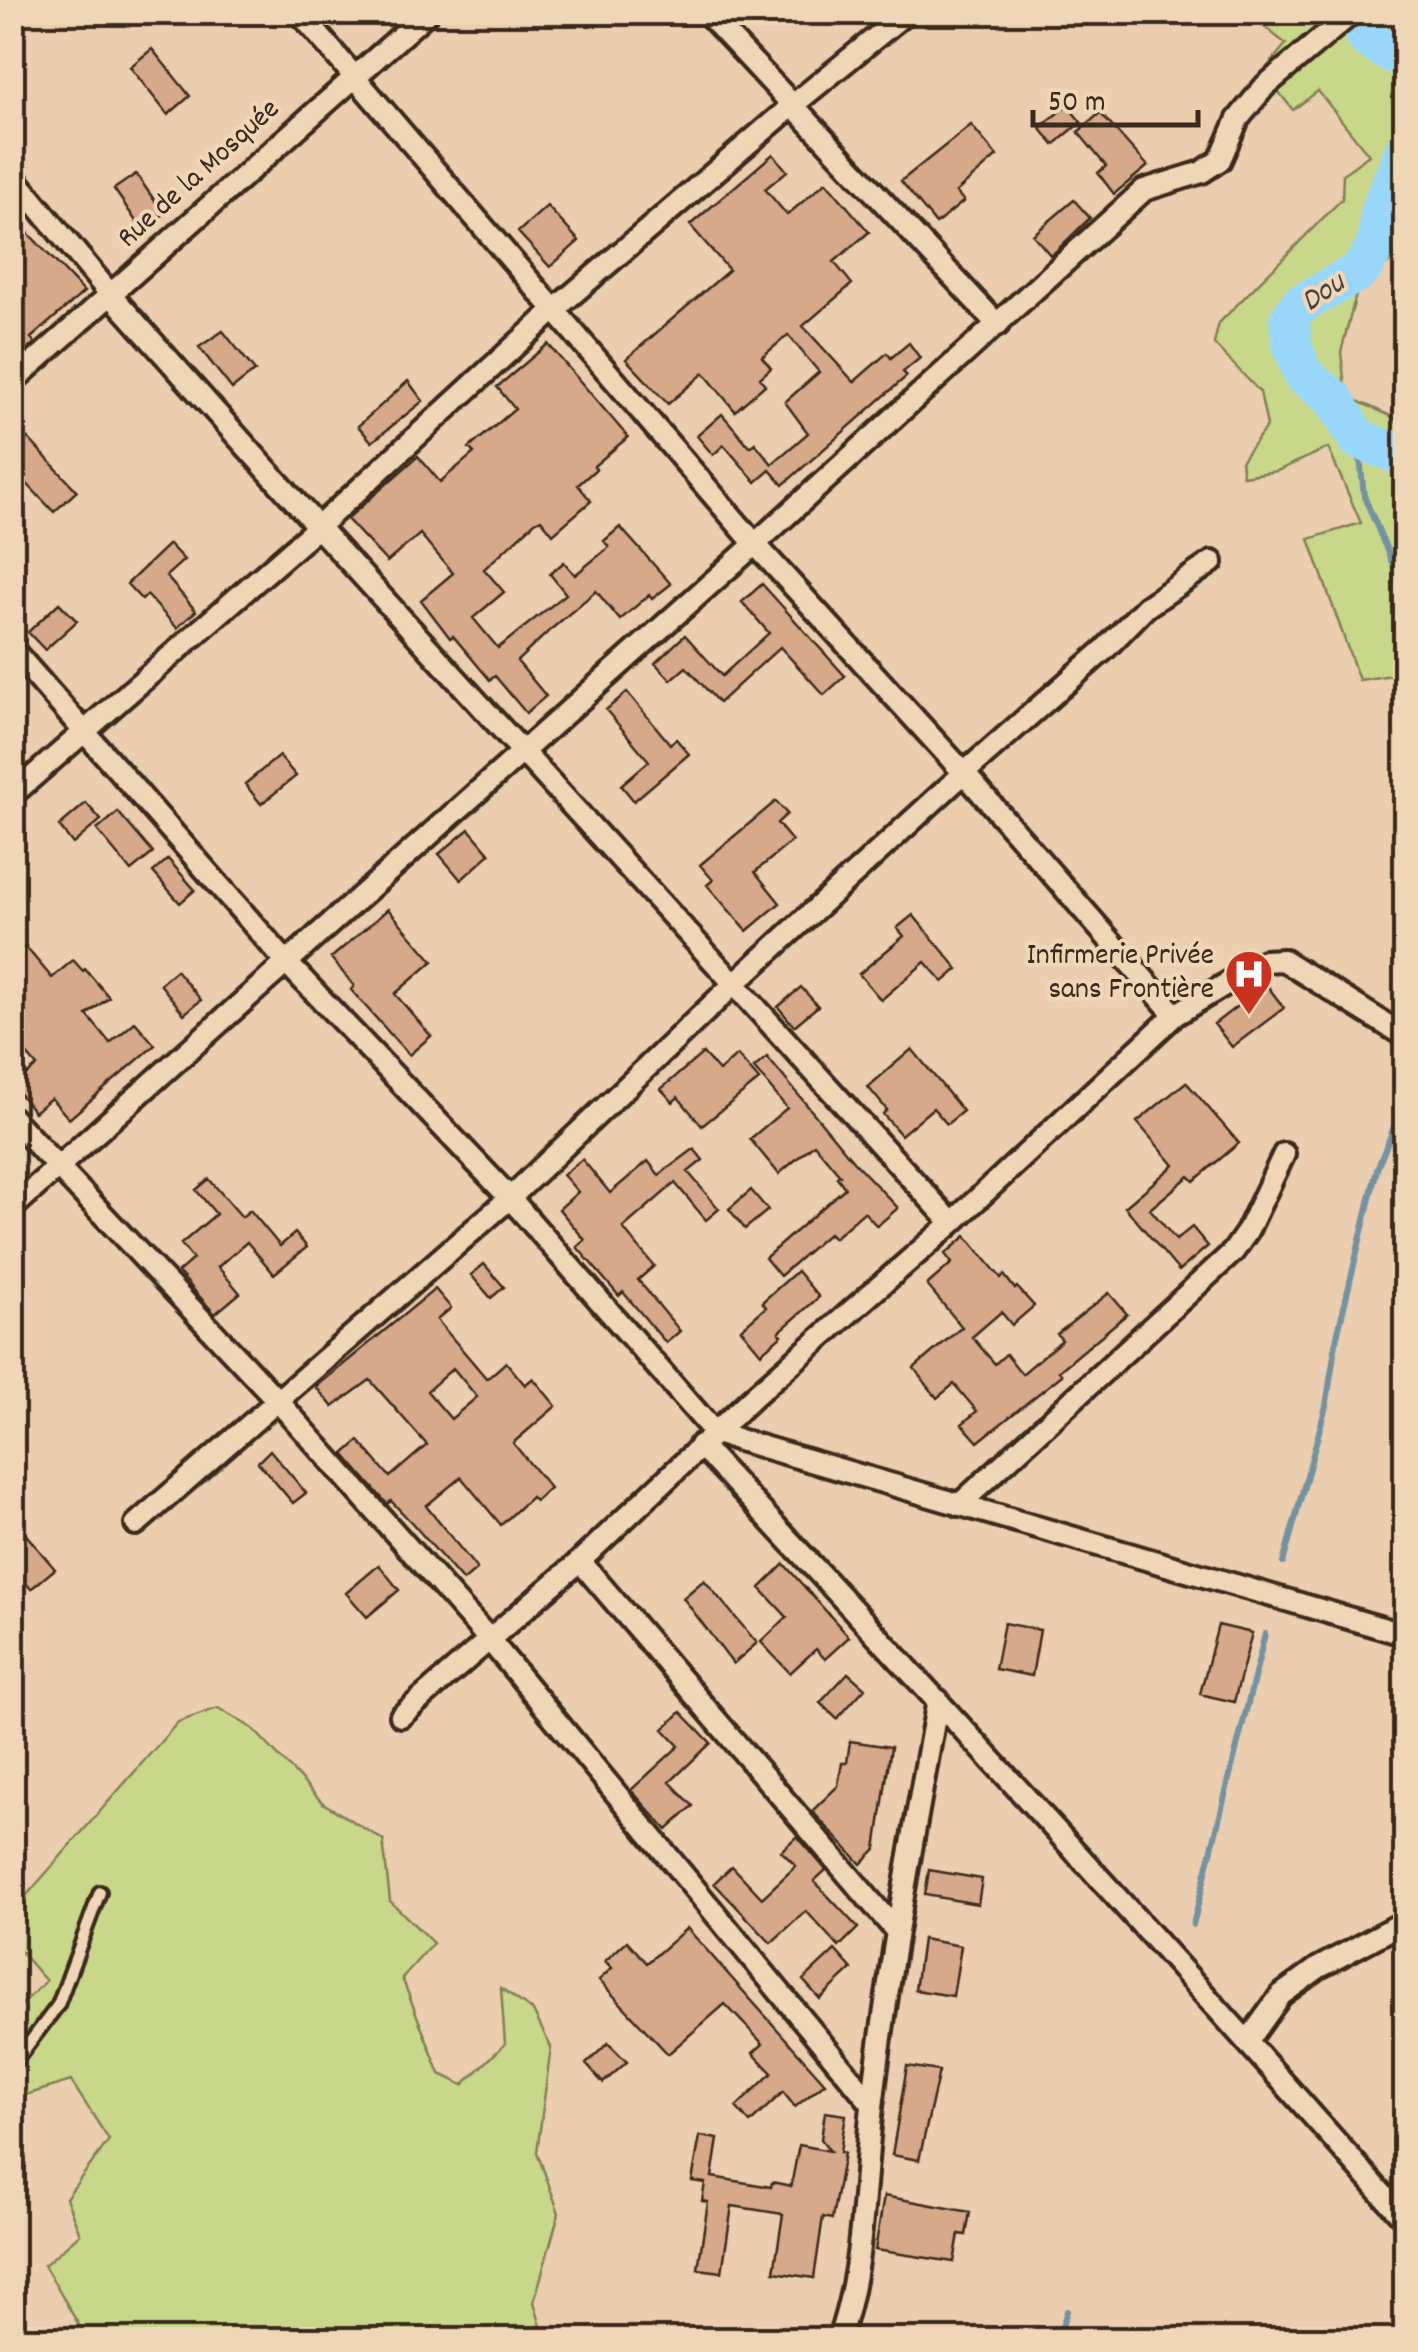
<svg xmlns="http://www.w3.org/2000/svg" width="1418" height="2352" font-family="Dekko,sans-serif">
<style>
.green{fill:#c9d78b;stroke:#828054;stroke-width:2.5}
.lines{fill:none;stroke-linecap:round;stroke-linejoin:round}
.stream{stroke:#7392a2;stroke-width:6}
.river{stroke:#99d7fa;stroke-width:40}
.building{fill:#d6a98a;stroke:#3b2a1e;stroke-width:2.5;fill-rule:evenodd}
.service-casing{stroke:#3b2a1e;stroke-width:18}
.minor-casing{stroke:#3b2a1e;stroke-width:28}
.service{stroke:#efd6b7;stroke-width:10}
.minor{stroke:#efd6b7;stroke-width:20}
.labels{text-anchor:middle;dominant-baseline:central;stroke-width:8;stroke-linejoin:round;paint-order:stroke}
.street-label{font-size:30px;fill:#3b2a1e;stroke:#efd6b7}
.poi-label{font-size:30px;fill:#3b2a1e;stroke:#efd6b7;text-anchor:end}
.water-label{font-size:32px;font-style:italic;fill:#49443f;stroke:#efd6b7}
</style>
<rect width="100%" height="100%" fill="#ebceaf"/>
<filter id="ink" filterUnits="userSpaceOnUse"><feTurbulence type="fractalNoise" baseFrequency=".01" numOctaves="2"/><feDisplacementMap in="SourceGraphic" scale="20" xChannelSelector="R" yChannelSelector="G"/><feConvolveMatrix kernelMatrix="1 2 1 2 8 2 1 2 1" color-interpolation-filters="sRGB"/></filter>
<g filter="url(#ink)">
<path class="green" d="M1247 13H1405V236L1390 262 1358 287 1341 352 1346 396 1391 416 1405 432V701L1399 674 1359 680 1309 539 1361 523 1328 448 1277 471 1243 476 1241 461 1267 426 1260 392 1214 344 1219 323 1342 199 1343 174 1369 155 1318 91 1293 110 1263 72 1286 44Z
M218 1708 252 1728 323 1803 383 1840 390 1901 433 1943 402 1978 440 2074 463 2085 505 2044 501 1988 533 2011 551 2047 537 2152 559 2213 534 2302 544 2337 555 2339H87L44 2265 80 2234 66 2198 109 2140 71 2081 13 2099V2013L46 1981 13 1943V1911L178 1722Z"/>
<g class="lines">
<path class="stream" d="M1358 439 1364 496 1394 567 1406 623
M1283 1563 1326 1406 1337 1336 1377 1169 1406 1097
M1193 1925 1265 1634
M1058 2340 1067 2311"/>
<path class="river" d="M1361 12 1366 37 1387 51 1406 58
M1406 147 1381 208 1376 246 1361 270 1299 305 1289 320 1292 344 1303 375 1333 398 1358 439 1406 457"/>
</g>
<path class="building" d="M152 49 190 96 168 115 130 67Z
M1067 105 1081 122 1054 145 1040 128Z
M1100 113 1148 166 1114 194 1098 173 1106 166 1078 132Z
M971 125 997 156 956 192 964 201 936 224 901 181Z
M773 154 787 171 765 189 787 215 826 182 869 232 834 262 852 284 803 326 854 382 887 353 891 358 909 343 920 358 903 372 907 376 783 485 770 470 756 482 724 445 713 455 697 436 722 414 750 447 755 443 772 464 808 433 785 402 819 372 788 335 762 357 771 368 760 378 765 385 735 411 704 373 668 404 626 359 729 270 690 225Z
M136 174 164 214 142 230 114 189Z
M1074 200 1090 218 1051 256 1033 235Z
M547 206 579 241 550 267 518 232Z
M12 216 84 292 31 338 35 343 12 362Z
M223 331 255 371 232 389 199 347Z
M548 344 628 437 594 466 596 469 578 485 591 501 553 534 541 519 535 522 484 569 504 592 473 618 498 648 566 594 550 574 564 562 575 575 609 547 604 541 620 527 671 584 652 599 649 595 620 620 596 591 549 631 517 661 546 696 526 713 495 676 490 680 453 636 450 638 421 600 453 573 420 534 387 562 347 519 418 456 440 482 474 453 469 448 515 409 497 387Z
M408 381 423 401 372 442 358 426Z
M28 438 77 491 54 512 12 468V452Z
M169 544 184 560 166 576 196 611 177 628 147 595 142 600 127 584Z
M762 584 845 676 824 695 780 647 719 703 686 667 671 680 655 663 685 635 722 676 769 633 742 602Z
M59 603 77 621 45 650 28 632Z
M627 692 670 744 676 739 689 754 634 801 621 785 649 761 606 710Z
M279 756 296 776 261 804 245 784Z
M776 801 787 814 777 823 792 841 755 872 780 903 747 931 707 885 713 880 700 865Z
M86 803 101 820 73 844 59 826Z
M118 812 153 853 131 871 97 830Z
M469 829 490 854 461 880 439 854Z
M168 859 195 890 180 903 153 872Z
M388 909 433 961 395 994 431 1036 409 1055 351 990 354 986 331 958Z
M913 915 958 969 943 982 925 962 881 1000 859 974 904 936 897 928Z
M25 946 52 978 73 960 83 971 85 969 109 997 87 1015 110 1043 135 1022 155 1045 69 1119 51 1098 34 1112 13 1086 37 1066 12 1037V957Z
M176 970 201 1000 184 1014 160 984Z
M1266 984 1284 1008 1232 1047 1214 1024Z
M801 987 818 1006 794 1026 778 1007Z
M912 1049 963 1111 947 1124 933 1108 901 1135 883 1114 887 1110 868 1087Z
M703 1053 719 1071 737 1055 759 1080 702 1126 678 1097 673 1102 661 1089Z
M767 1057 854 1162 898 1208 877 1226 864 1212 834 1238 829 1233 780 1276 765 1258 845 1188 837 1177 840 1175 814 1144 779 1174 750 1139 787 1108 754 1068Z
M1186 1082 1239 1143 1194 1181 1189 1176 1150 1209 1176 1240 1192 1227 1208 1246 1179 1271 1125 1207 1174 1165 1137 1122Z
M694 1149 703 1160 688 1172 719 1209 706 1220 675 1183 623 1228 654 1266 638 1280 680 1331 666 1343 623 1292 619 1296 577 1247 585 1240 559 1209 578 1192 563 1175 582 1159 610 1193 648 1161 659 1175Z
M209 1179 242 1217 250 1210 280 1246 295 1233 307 1247 274 1274 247 1242 218 1267 240 1293 215 1314 178 1272 193 1259 181 1244 216 1214 196 1190Z
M751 1190 768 1210 745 1229 729 1209Z
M966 1236 1001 1278 1004 1275 1015 1289 1017 1287 1034 1306 1012 1325 1001 1312 972 1337 995 1364 1006 1354 1022 1374 1062 1340 1057 1334 1109 1293 1127 1314 1059 1371 1062 1375 978 1442 962 1424 977 1411 954 1384 937 1398 914 1368 962 1327 927 1285 952 1263 945 1254Z
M484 1264 504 1287 491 1298 471 1275Z
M797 1271 819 1297 779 1332 782 1335 761 1353 741 1329 766 1307 762 1302Z
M435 1289 451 1308 437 1320 487 1379 506 1362 525 1385 533 1378 556 1406 513 1443 550 1488 535 1501 531 1497 501 1525 461 1477 426 1506 477 1569 463 1581 412 1523 391 1501 387 1504 344 1454 359 1441 390 1477 427 1445 370 1380 333 1407 316 1387ZM453 1368 477 1397 451 1419 427 1391Z
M270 1450 306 1493 293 1503 258 1462Z
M12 1518 55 1569 31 1589 12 1566Z
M784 1564 849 1637 825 1659 816 1649 790 1673 761 1642 787 1617 760 1588Z
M379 1565 399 1590 367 1617 346 1593Z
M704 1580 757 1643 733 1664 683 1598Z
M1004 1623 1040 1630 1032 1676 995 1669Z
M1218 1625 1252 1633 1234 1702 1200 1694Z
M848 1673 865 1688 837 1719 820 1703Z
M681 1712 711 1743 670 1782 693 1806 667 1830 631 1790 679 1746 663 1729Z
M850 1741 891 1747 876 1849 861 1864 812 1811 838 1786 842 1763H847Z
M797 1836 826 1870 814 1881 858 1928 839 1947 806 1911 771 1943 714 1883 732 1866 762 1898 796 1866 781 1851Z
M929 1870 982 1879 978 1904 925 1895Z
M687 1928 825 2083 795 2107 783 2092 750 2123 736 2107 772 2073 753 2053 763 2044 725 2004 668 2054 599 1980 612 1968 605 1961 627 1941 647 1963Z
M922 1939 961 1946 953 1996 915 1990Z
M835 1950 852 1969 820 1999 803 1980Z
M608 2043 627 2062 603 2083 586 2064Z
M907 2066 939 2071 919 2160 892 2155Z
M825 2112 846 2115 840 2152 844 2153 832 2219 823 2217 814 2278 774 2272 783 2214 732 2206 722 2272 698 2269 708 2202 702 2201 705 2183 692 2181 700 2136 718 2139 712 2177 771 2187 772 2182 791 2186 799 2145 830 2151 821 2139Z
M884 2196 970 2212 966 2235 959 2234 954 2262 875 2250Z"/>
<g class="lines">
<g class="service-casing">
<path id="service" d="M12 2066 58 2005 100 1892"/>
</g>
<g class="minor-casing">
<path id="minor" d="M299 12 755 544 964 773 1175 1015
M706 12 998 325
M12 175 111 295 318 527 952 1223
M12 382 428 12
M12 649 287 963 510 1198 715 1433 1406 1635
M12 795 318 527 554 310 793 105 907 12
M12 1118 277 1400 488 1638 872 2104
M12 1208 755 544 1144 190 1202 172 1220 160 1238 119 1265 86 1353 12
M700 1445C939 1701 1175 1958 1406 2221
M959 1505 1233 1252 1247 1232 1284 1154
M136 1524 510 1198 735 983 964 773 1105 649 1146 607 1212 562
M580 1561 897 1932
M401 1716 580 1561 754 1396 952 1223 1175 1015 1264 961 1283 960 1406 1037
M1248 2041 1281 1995 1318 1968 1406 1921
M838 2340C865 2269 863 2174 873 2099 889 1965 914 1832 938 1700"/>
</g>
<use href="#service" class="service"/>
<use href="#minor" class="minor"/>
</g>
</g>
<defs>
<g id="hospital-pin" transform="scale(2.5)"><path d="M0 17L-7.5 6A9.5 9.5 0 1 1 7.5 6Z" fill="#c8321e" stroke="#efd6b7"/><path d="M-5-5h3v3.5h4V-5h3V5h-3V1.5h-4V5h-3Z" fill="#fff"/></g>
</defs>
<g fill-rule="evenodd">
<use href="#hospital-pin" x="1249" y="974"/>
</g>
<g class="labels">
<g class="street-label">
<text transform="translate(200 175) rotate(-42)">Rue de la Mosquée</text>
</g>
<g class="poi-label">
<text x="1214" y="957">Infirmerie Privée<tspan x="1214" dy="34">sans Frontière</tspan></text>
</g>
<g class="water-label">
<text transform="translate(1324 294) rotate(-34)">Dou</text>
</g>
</g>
<rect width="1418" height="2352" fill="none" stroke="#efd6b7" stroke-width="50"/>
<rect x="25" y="25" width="1368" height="2302" fill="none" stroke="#3b2a1e" stroke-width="4" filter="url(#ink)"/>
<path d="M1033 110v15h165v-15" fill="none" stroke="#3b2a1e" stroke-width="5"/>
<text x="1048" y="110" font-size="30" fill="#3b2a1e" stroke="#efd6b7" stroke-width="8" paint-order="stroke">50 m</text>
</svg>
